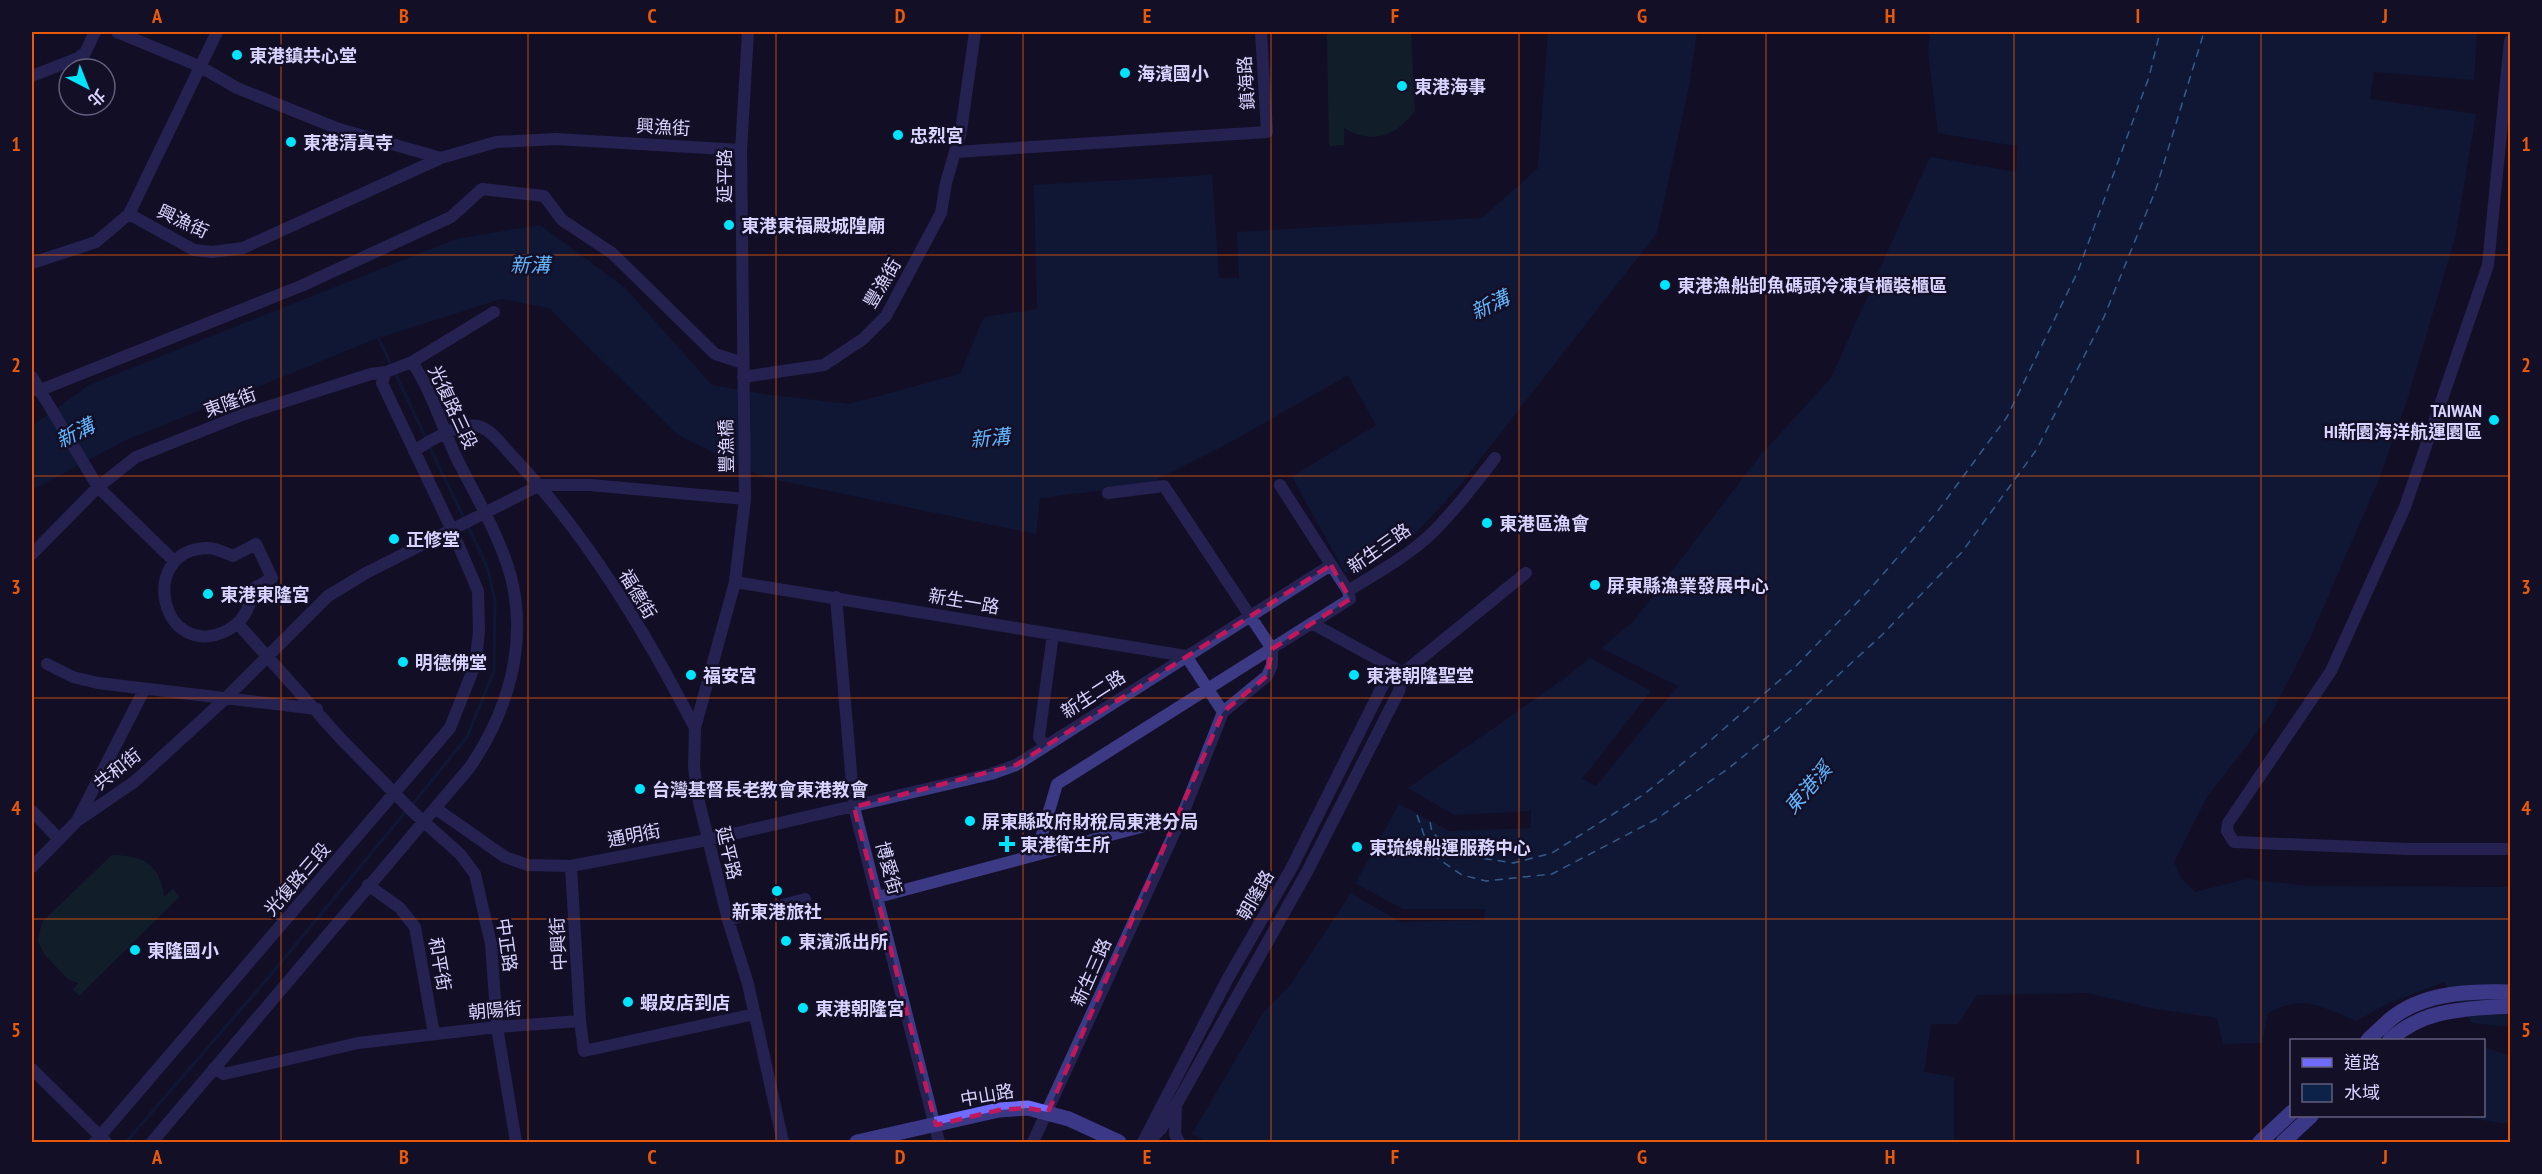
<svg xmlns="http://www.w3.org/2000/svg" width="2542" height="1174" font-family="'PT Sans Narrow','Noto Sans TC',sans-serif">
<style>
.grass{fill:#12302f}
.water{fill:#0c2248}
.pier{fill:#130f26}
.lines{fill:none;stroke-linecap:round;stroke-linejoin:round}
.stream{stroke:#0c2248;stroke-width:3}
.ferry{stroke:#62b6ff;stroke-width:1.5;stroke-dasharray:8 6;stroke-linecap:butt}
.street{stroke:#3d3a85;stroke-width:12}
.secondary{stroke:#6f6bff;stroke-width:15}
.marked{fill:none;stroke:#c2185b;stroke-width:4.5;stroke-dasharray:12 8;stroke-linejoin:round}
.grid{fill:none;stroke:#e8590c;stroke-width:1.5;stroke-opacity:0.55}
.poi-dot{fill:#00e5ff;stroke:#130f26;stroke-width:2}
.labels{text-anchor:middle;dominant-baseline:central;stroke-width:5;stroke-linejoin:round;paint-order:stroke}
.poi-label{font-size:18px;font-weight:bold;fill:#d9d4ff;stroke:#130f26;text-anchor:start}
.street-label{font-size:18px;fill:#d9d4ff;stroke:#130f26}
.water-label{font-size:20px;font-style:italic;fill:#62b6ff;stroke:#130f26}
.neatline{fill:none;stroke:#e8590c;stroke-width:2}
.grid-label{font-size:20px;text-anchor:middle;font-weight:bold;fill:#e8590c}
</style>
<rect width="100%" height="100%" fill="#130f26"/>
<path class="grass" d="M1327 32H1411L1415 111C1396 136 1373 145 1344 128V145L1329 146Z
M112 855C144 856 160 864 164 897L173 889 179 897 79 996 73 989 79 983 69 980 45 955 38 941 42 922Z"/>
<path class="water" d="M1548 32H1697L1689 86 1657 233 1456 490 1415 534 1345 573 1292 477 1376 425 1348 375 1229 443 1146 485 1040 498 1036 534 763 477 678 435 549 308 501 299 378 338 126 440 32 490V426L89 385 456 239 540 225 625 288 712 385 763 394 849 404 960 374 984 317 1037 309 1034 185 1212 175 1219 278H1239L1237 232 1482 218 1538 168Z
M1930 32H2477L2474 80 2374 72 2370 99 2476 114 2455 238 2407 400 2379 479 2310 638 2271 714 2207 797 2174 862 2181 878 2195 892 2247 879 2307 886 2510 887V1027L2472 1023 2444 982 2389 1003 2356 1021C2320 1006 2305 994 2268 1013L2262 1043 2223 1044 2217 1018 2151 1008 2087 993 1977 995 1958 1024H1931L1924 1072 1954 1077V1142H1209L1192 1134 1263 1013 1292 983 1344 904 1399 804 1449 831 1531 828V811L1454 815 1408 788 1568 676 1634 621 1759 457 1831 378 1930 157 2016 172 2017 146 1938 133 1928 52Z
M2484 1047 2510 1056V1124L2468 1118V1116H2484Z"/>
<path class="pier" d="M1601 648 1678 686 1596 786 1582 779 1651 691 1590 658Z
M1355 883 1403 909H1485L1484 920 1401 922 1350 893Z"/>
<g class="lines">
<path class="stream" d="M377 335 392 367
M395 373 427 440
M429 446 464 518
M412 805 467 737 494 671 495 601 488 569 467 524
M126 1142 268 978 407 810"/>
<path class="ferry" d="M1417 815 1429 849 1437 858 1462 875 1486 881 1552 874 1655 820 1729 768 1798 712 1883 634 1962 552 2037 449 2104 317 2156 189 2204 32
M1430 822 1432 832 1448 847 1468 856 1513 863 1552 853 1643 795 1704 746 1796 666 1870 589 1937 512 2007 417 2078 271 2149 77 2160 32"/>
<path class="street" d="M117 32 199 66 237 88 339 129 441 158
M748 32 741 150 745 499 735 582 695 728 694 767 698 798 728 920 748 984 783 1142
M2510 41 2488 265 2405 507 2331 671 2228 823 2227 831 2234 842 2408 849H2510
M32 76 78 58 85 53 95 32
M955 152 1267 132 1261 32
M129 214 194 250 212 252 243 248 441 158 496 142 556 139 741 150
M32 263 96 242 129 214 217 32
M412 362 494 312
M32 377 98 487 174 561
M743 377 824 365 863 339 886 316 941 213 946 183 961 131 975 32
M38 391 301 286 451 217 482 189 544 196 562 220 612 253 715 354 743 363
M414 451C430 441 462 420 481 427 494 432 505 449 514 458 588 536 646 633 695 728
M256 544 272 578 253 589C251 607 244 621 228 630 161 664 136 550 207 548 217 548 224 553 233 556Z
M32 554 98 487 136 457 242 415 371 374 386 372
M735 582 1186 656 1223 712
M1348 591C1377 573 1408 556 1432 533 1455 510 1475 484 1495 458
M836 597 854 807 939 1142
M238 624 341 739 414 813 460 854 475 874 491 944 497 1027 516 1142
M1313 624 1403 673
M47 664 73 677 98 683 317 709
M1045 746 1039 737 1053 634
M435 808 505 857 528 865 571 866 707 840 991 774 1016 765 1331 565
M32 811 59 839
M78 819 144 690
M1036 855 1057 784 1350 599 1348 591 1280 485
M571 866 580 1021
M32 867 77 821 134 782 154 764 225 699 328 596 366 573 540 485H590L745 499
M368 885 400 908 415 927 434 1034
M878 897 1182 816
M728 920 805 899
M214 1068 224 1074 358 1043 497 1027 580 1021 584 1051 755 1014
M32 1069 106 1142
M1176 1105 1175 1134 1179 1142
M95 1142 450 728 475 665 479 632 478 591 452 530 382 383 386 372 412 362C431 390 442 426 456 457 475 495 500 536 511 577 528 644 508 711 470 767L152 1142
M1033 1142 1182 816 1223 712 1267 676 1272 665V649L1164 486 1108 493
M1143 1142 1227 980 1292 867 1386 679 1403 673 1526 573
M1148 1142 1161 1129 1176 1105 1308 870 1399 691 1403 673"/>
<path class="secondary" d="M2368 1040C2377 1032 2386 1022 2396 1015 2428 992 2473 991 2510 992
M2390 1040C2424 1008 2467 1009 2510 1006
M857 1142 999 1110 1028 1108 1069 1119 1119 1142
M2260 1142 2292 1112
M2283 1142 2311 1116"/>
</g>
<path d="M0 0H2542V1174H0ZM1331 565 1350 599 1272 649 1267 676 1223 712 1048 1112 1028 1108 999 1110 936 1125 854 807 1016 765Z" fill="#130f26" fill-opacity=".55" fill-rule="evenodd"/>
<path class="marked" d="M1331 565 1350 599 1272 649 1267 676 1223 712 1048 1112 1028 1108 999 1110 936 1125 854 807 1016 765Z"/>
<path class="grid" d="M281 32V1142M528 32V1142M776 32V1142M1023 32V1142M1271 32V1142M1519 32V1142M1766 32V1142M2014 32V1142M2261 32V1142M32 255H2510M32 476H2510M32 698H2510M32 919H2510"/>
<g class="poi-dot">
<circle cx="237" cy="55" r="6"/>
<circle cx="1125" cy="73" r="6"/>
<circle cx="1402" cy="86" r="6"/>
<circle cx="898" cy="135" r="6"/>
<circle cx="291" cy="142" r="6"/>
<circle cx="729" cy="225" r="6"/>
<circle cx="1665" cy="285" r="6"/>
<circle cx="2494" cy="420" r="6"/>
<circle cx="1487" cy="523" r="6"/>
<circle cx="394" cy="539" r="6"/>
<circle cx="1595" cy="585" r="6"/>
<circle cx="208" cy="594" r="6"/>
<circle cx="403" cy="662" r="6"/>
<circle cx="691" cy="675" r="6"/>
<circle cx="1354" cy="675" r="6"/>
<circle cx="640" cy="789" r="6"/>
<circle cx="970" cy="821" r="6"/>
<path d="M1004 835h6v6h6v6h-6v6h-6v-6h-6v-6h6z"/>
<circle cx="1357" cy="847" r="6"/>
<circle cx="777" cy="891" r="6"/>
<circle cx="786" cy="941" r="6"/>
<circle cx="135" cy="950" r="6"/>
<circle cx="628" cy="1002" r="6"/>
<circle cx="803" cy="1008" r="6"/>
</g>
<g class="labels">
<g class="poi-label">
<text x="249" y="55">東港鎮共心堂</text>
<text x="1137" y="73">海濱國小</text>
<text x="1414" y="86">東港海事</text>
<text x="910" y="135">忠烈宮</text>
<text x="303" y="142">東港清真寺</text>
<text x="741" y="225">東港東福殿城隍廟</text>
<text x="1677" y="285">東港漁船卸魚碼頭冷凍貨櫃裝櫃區</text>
<text x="2482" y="410" text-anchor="end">TAIWAN<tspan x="2482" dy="21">HI新園海洋航運園區</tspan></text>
<text x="1499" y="523">東港區漁會</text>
<text x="406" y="539">正修堂</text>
<text x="1607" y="585">屏東縣漁業發展中心</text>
<text x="220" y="594">東港東隆宮</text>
<text x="415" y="662">明德佛堂</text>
<text x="703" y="675">福安宮</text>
<text x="1366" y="675">東港朝隆聖堂</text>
<text x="652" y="789">台灣基督長老教會東港教會</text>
<text x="982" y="821">屏東縣政府財稅局東港分局</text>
<text x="1020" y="844">東港衛生所</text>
<text x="1369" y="847">東琉線船運服務中心</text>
<text x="777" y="911" text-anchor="middle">新東港旅社</text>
<text x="798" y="941">東濱派出所</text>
<text x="147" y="950">東隆國小</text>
<text x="640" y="1002">蝦皮店到店</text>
<text x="815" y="1008">東港朝隆宮</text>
</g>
<g class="street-label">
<text transform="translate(1246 83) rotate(-94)">鎮海路</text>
<text transform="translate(663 127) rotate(3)">興漁街</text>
<text transform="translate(724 176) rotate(-90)">延平路</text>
<text transform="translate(183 221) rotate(25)">興漁街</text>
<text transform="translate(882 283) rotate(-59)">豐漁街</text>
<text transform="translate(230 402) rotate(-20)">東隆街</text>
<text transform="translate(453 407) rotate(65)">光復路三段</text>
<text transform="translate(726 446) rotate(-91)">豐漁橋</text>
<text transform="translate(1379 548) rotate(-35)">新生三路</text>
<text transform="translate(638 594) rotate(59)">福德街</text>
<text transform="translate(964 601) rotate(10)">新生一路</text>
<text transform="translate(1093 694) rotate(-33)">新生二路</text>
<text transform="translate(117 769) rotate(-38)">共和街</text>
<text transform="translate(634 835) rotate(-11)">通明街</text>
<text transform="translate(729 853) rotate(76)">延平路</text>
<text transform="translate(889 868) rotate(75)">博愛街</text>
<text transform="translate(297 879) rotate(-49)">光復路三段</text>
<text transform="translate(1255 895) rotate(-60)">朝隆路</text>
<text transform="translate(558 944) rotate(-93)">中興街</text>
<text transform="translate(507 945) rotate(82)">中正路</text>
<text transform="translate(440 964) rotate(80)">和平街</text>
<text transform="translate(1091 972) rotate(-66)">新生三路</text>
<text transform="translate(495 1010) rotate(-5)">朝陽街</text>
<text transform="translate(987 1095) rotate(-10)">中山路</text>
</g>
<g class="water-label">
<text x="530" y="265">新溝</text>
<text transform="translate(1490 305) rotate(-26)">新溝</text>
<text transform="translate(75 433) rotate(-27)">新溝</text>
<text transform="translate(990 438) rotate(-6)">新溝</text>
<text transform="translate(1808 788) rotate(-49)">東港溪</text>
</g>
</g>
<rect width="2542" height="1174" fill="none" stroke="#130f26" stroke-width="66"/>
<rect x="2290" y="1039" width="195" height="78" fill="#130f26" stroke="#625e7d" stroke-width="1.5"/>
<rect x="2302" y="1058" width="30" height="9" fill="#6f6bff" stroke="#625e7d" stroke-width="1.5"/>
<text x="2344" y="1069" font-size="18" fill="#d9d4ff">道路</text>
<rect x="2302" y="1084" width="30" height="18" fill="#0c2248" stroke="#625e7d" stroke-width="1.5"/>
<text x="2344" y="1099" font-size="18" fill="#d9d4ff">水域</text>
<g transform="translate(87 87) rotate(138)"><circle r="28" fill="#130f26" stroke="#625e7d" stroke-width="1.5"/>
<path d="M0-4.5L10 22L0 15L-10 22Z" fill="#00e5ff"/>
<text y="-9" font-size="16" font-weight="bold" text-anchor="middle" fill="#d9d4ff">北</text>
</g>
<rect x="33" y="33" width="2476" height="1108" class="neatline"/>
<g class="grid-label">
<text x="157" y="23">A</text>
<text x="404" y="23">B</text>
<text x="652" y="23">C</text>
<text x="900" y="23">D</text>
<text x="1147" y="23">E</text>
<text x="1395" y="23">F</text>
<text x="1642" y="23">G</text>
<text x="1890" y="23">H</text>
<text x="2138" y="23">I</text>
<text x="2385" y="23">J</text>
<text x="16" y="151">1</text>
<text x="2526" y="151">1</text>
<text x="16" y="372">2</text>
<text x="2526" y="372">2</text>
<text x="16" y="594">3</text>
<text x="2526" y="594">3</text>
<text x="16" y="815">4</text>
<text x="2526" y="815">4</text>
<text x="16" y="1037">5</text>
<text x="2526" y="1037">5</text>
<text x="157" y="1164">A</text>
<text x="404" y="1164">B</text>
<text x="652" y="1164">C</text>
<text x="900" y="1164">D</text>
<text x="1147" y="1164">E</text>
<text x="1395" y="1164">F</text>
<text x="1642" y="1164">G</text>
<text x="1890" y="1164">H</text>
<text x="2138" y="1164">I</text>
<text x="2385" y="1164">J</text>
</g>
</svg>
